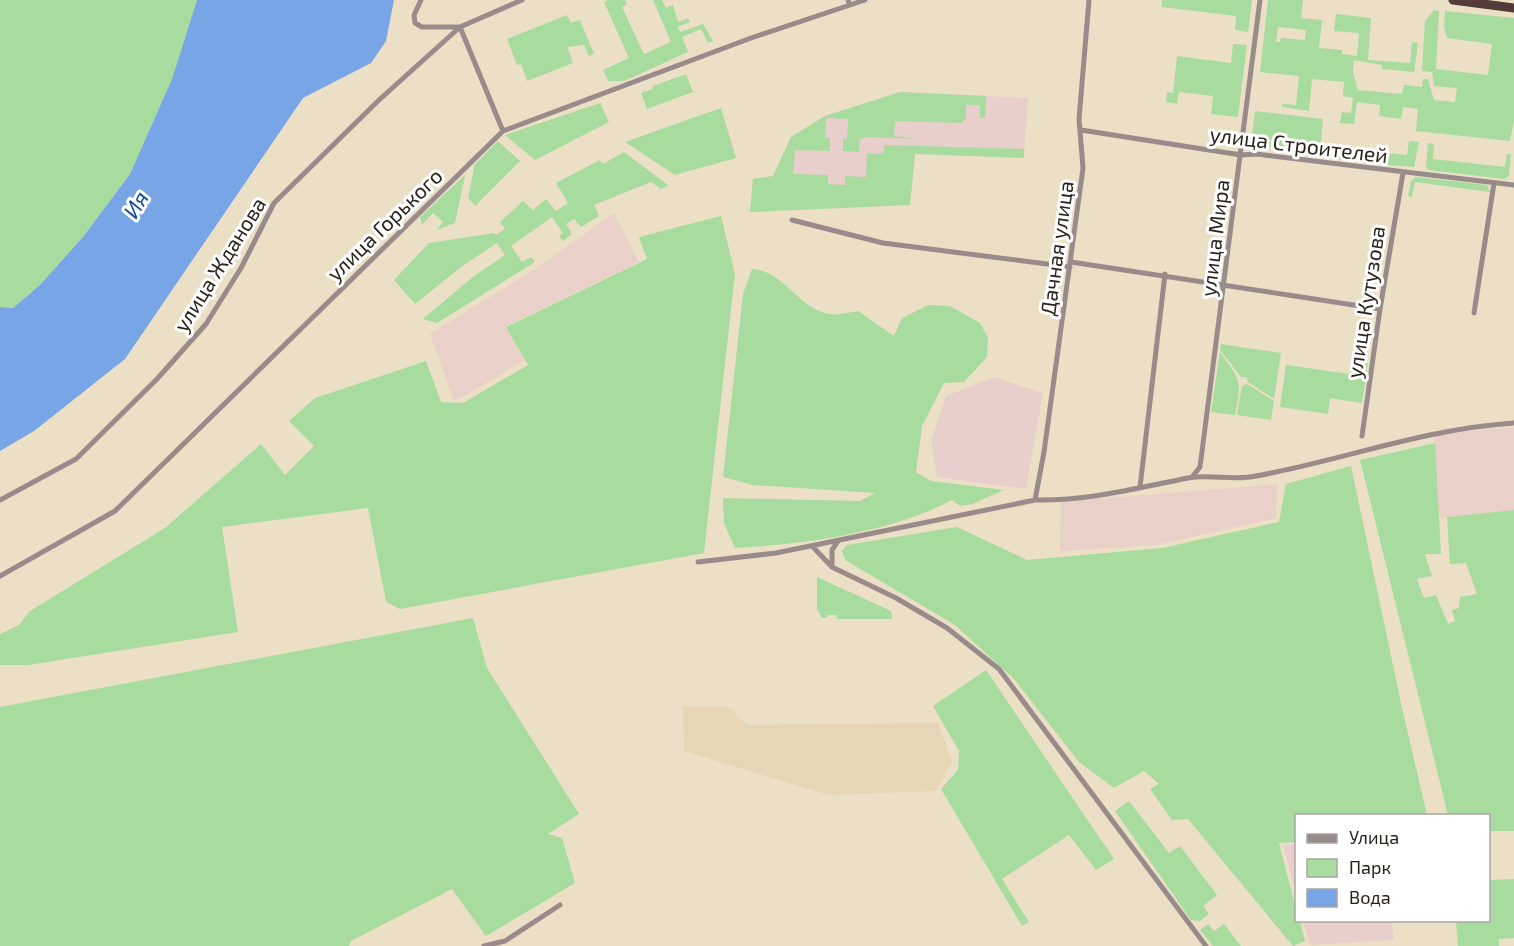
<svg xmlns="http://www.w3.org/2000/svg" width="1514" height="946" font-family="'Exo 2',sans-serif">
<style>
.built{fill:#e6d6b6}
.industrial{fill:#e9d0c9}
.education{fill:#e9cfcb}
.green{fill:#a7dc9e;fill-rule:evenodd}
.water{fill:#77a5e6}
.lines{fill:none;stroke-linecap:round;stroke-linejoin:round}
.minor{stroke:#988b8a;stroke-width:5}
.trunk{stroke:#523b39;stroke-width:9}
.labels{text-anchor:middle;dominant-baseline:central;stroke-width:6;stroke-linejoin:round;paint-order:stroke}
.street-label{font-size:21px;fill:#28231a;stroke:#fff}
.water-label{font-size:22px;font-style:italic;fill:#104c98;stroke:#fff}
</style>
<rect width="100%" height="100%" fill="#ebdfc6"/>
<path class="built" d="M683 706 729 707 747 725 938 723 952 762 936 791 828 795 684 751Z"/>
<path class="industrial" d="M614 213 639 262 506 326 525 360 459 399H453L430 334 534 270Z
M1514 427V510L1439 518 1434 435Z
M1277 484 1276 518 1156 545 1060 551 1061 502Z"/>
<path class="education" d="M900 92 1028 98 1024 158 915 154 910 205 750 212 753 179 773 176 791 137 825 116Z
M994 377 1043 393 1026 489 937 477 931 441 946 396Z
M1296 844V895L1283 845Z
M1303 921H1392L1394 940 1310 945Z"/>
<path class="green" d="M0 0H197L172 79 130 174 83 237 40 285 13 308 0 307Z
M608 0H625L627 4 622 7 644 54 671 42 653 0H662L666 8 673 5 678 22 688 18 690 22 678 27 680 32 703 24 713 41 708 43 701 29 682 37 688 52 624 81H608L603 70 629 58 604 2Z
M1162 0H1252L1248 32 1235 30 1236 16 1162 7Z
M1268 0H1303L1301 18 1322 20 1319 48 1342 50V54L1357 56 1359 33 1334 31 1336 14 1371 18 1368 60 1410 63 1412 42 1418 43 1414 72 1382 69V65L1354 60 1353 72 1358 90 1402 94 1404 85 1422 87 1423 79H1428L1434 100 1455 102 1457 88 1434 86 1432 72 1422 71 1425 21 1434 10 1439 11 1436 69 1488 75 1492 44 1447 38 1444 27 1445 11 1514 18V120L1510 141 1416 131 1418 109 1403 107 1401 119 1379 116 1380 105 1357 102 1354 124 1340 123 1342 112 1351 113 1353 98 1343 96 1344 82 1312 79 1309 111 1282 107V104L1296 105 1299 76 1260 72ZM1278 27 1306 30 1305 40 1281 38 1280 42H1276Z
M567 15 571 23 580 20 594 54 589 56 584 45 567 47 573 63 527 81 521 64 517 65 507 39Z
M1233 44 1247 45 1238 117 1211 114 1213 96 1179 92 1177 104 1166 102 1167 92 1173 93 1177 56 1231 63Z
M686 74 693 92 647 109 641 93 653 89V86Z
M900 92 986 96 985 118H980V105H966V118L961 123 895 121 894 136 919 139 865 137 860 140 859 152 843 151V139H847L848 119 826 118 825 138H830V151L795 150 793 174 828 175V184L845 185V176L866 177 867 153 883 154 885 145 1024 149V158L915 154 910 205 750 212 753 179 773 176 791 137 825 116Z
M600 103 609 122 535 160 505 135Z
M721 108 736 158 675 175 625 142Z
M1255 111 1323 119 1320 153 1251 144Z
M498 141 520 161 475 206 468 198 475 164Z
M1409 141 1419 142 1414 167 1364 163 1360 157 1345 155 1341 160 1329 158 1326 154V147L1407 155Z
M1428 143 1434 144 1433 159 1505 167 1507 154H1511L1509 176 1505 179 1428 170 1426 167Z
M624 152 668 185 661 189 651 182 594 205 599 216 581 227 574 219 566 224 572 234 563 241 559 236 563 233 552 217 511 246 522 262 531 257 535 262 437 323 423 319 474 276 505 255 497 243 461 267 415 304 394 280 429 243 494 233 496 235 505 229 500 222 523 201 533 210 546 199 556 211 568 203 556 183 600 160 603 164Z
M465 175 455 223 436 230 443 222 433 213 422 225 420 217Z
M1416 177 1487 185 1490 192 1415 182 1412 197 1408 196 1411 181Z
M721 216 735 274 704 553 400 609 386 602 368 508 222 527 238 632 28 665H0V634L19 625 30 611 165 528 261 444 285 475 314 446 289 421 315 398 426 361 441 402 463 403 528 365 506 327 647 259 639 237Z
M752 269C783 270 798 308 829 314 837 316 850 312 858 311L894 336 902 318 928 305 950 306 980 323 988 338 987 357 964 382 944 383 922 426 916 472 931 481 1004 490 972 504 960 506 952 500C889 533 806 544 735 548L724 523 723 498 860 501 875 493 753 485 723 477 743 294Z
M1221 344 1281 353 1274 399 1248 382 1246 377H1241L1220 350Z
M1220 352C1241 381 1242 380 1235 415L1211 412Z
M1352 361 1368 363 1362 403 1330 398 1328 414 1280 407 1286 365 1350 374Z
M1247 384 1274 401 1271 420 1237 415 1242 386Z
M1435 443 1441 554H1425L1432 576 1417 579 1424 598 1436 595 1448 624 1455 621 1452 610 1459 608 1460 597 1477 594 1466 563 1450 564 1447 517 1514 510V831H1489L1488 816 1448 815 1360 460Z
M1351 466 1402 708 1427 815 1296 816V842L1279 843 1296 909V920L1300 921 1305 941 1293 946 1188 819 1172 820 1150 789 1159 784 1144 771 1114 788 1079 762 1014 679 955 625 845 560 842 551 847 545 957 527 1027 560 1162 548 1279 522 1286 484Z
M817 577 891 611 892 619H837V615H827V618H822L817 609Z
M473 618 487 668 579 814 548 834 562 838 575 883 486 936 452 889 351 941 349 946H0V707Z
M986 670 1114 859 1096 870 1069 835 1002 879 1029 922 1022 926 941 789 958 770 959 751 933 706Z
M1129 801 1169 853 1180 846 1217 895 1203 906 1209 914 1200 921 1191 920 1115 811Z
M1514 879V938L1499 939V946H1458L1456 921 1488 920 1489 880Z
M1208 924 1214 931 1224 924 1241 946H1213L1200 930Z"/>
<path class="water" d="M197 0H394L386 41 371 63 303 98 125 359 34 431 0 451V307L13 308 40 285 83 237 130 174 172 79Z"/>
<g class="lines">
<path class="minor" d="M421 0 414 15 415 23 422 27H460L503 131
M850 5 865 0
M1081 130 1241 155 1256 154 1514 185
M792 220 883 243 1070 267
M1071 262 1380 309
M1474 313 1494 183
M1362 436 1380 309 1403 173
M1192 477 1200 467 1260 0
M1140 487 1165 274
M0 500 76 459 157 379 206 324 241 268 274 203 379 100 460 27 522 0
M1035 500 1044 452 1083 168 1079 119 1089 0
M812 546 832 567 896 598 947 628 999 669 1206 946
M698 562 776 553 1035 500C1088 501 1137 488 1188 478 1210 474 1234 481 1256 476 1344 460 1423 429 1514 423
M832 567V550L838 541
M0 576 115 511 503 131 751 38 850 5 848 0
M484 946 505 941 560 905"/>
<path class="trunk" d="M1453 0 1514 8"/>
</g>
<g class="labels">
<g class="street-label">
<text transform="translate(1299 144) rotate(7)">улица Строителей</text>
<text transform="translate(384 224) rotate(-44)">улица Горького</text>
<text transform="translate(1214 238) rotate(-83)">улица Мира</text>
<text transform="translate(1056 248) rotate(-82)">Дачная улица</text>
<text transform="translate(219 264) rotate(-58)">улица Жданова</text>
<text transform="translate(1365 302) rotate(-81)">улица Кутузова</text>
</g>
<g class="water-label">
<text transform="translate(135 204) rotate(-59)">Ия</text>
</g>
</g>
<rect x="1295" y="814" width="195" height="108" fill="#ffffff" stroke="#a9a7a3" stroke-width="1.5"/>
<rect x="1307" y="834" width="30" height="9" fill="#988b8a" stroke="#a9a7a3" stroke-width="1.5"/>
<text x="1349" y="844" font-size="18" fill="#28231a">Улица</text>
<rect x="1307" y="859" width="30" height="18" fill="#a7dc9e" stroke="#a9a7a3" stroke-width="1.5"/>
<text x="1349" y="874" font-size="18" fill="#28231a">Парк</text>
<rect x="1307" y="889" width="30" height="18" fill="#77a5e6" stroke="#a9a7a3" stroke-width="1.5"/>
<text x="1349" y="904" font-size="18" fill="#28231a">Вода</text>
</svg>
